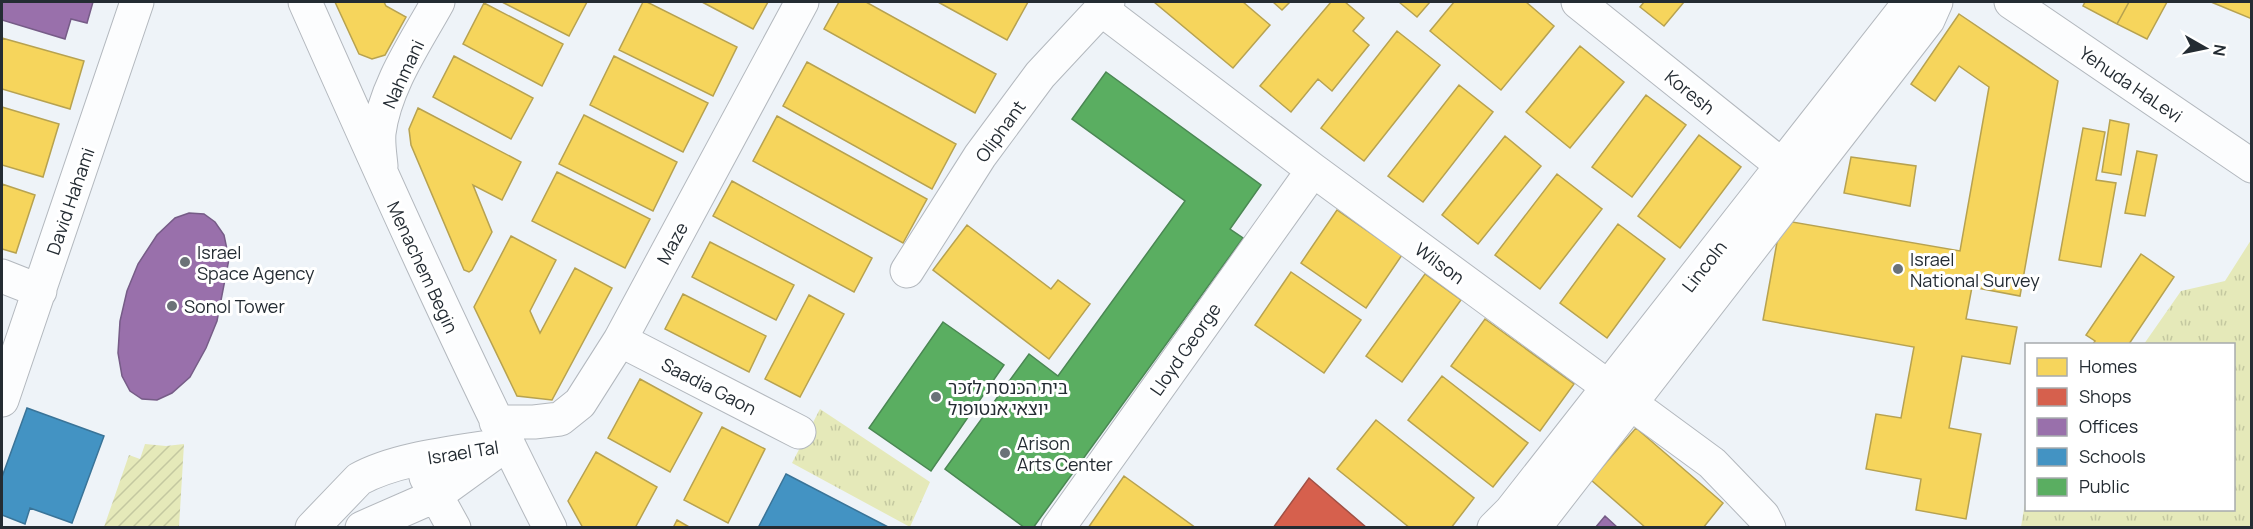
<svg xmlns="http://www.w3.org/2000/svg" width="2253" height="529" font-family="Manrope,'Noto Sans Hebrew',sans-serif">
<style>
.grass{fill:url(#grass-tufts)}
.garden{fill:url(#garden-furrows)}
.homes{fill:#f6d55c;stroke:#b7a250;stroke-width:1.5}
.shops{fill:#d6604d;stroke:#a15045;stroke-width:1.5}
.offices{fill:#9970ab;stroke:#765c87;stroke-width:1.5}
.schools{fill:#4393c3;stroke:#3a7498;stroke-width:1.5}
.public{fill:#5aae61;stroke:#4a8753;stroke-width:1.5}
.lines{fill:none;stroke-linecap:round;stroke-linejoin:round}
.minor-casing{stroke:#b3b8be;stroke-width:35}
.minor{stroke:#fcfdfe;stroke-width:33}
.poi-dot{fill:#6b7278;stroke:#fff;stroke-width:2}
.labels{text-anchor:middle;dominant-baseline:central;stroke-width:6;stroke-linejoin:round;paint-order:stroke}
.street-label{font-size:18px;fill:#242c33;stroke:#fff}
.poi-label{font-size:18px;fill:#242c33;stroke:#fff;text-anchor:start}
</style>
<defs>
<pattern id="grass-tufts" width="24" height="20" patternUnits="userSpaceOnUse" patternTransform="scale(1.5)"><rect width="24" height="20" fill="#e5e9b9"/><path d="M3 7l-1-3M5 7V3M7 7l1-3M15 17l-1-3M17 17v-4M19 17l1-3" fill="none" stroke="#c4c8a0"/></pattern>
<pattern id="garden-furrows" width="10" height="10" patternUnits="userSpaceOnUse" patternTransform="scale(1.5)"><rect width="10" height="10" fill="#e5e9b9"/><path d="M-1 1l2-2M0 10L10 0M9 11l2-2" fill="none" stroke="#c4c8a0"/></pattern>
</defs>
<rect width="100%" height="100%" fill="#eef3f8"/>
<path class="grass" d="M2251 240V527H2021L2026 497V510H2234V344H2144L2181 291 2225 281Z
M820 409 930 482 910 527 792 463Z"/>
<path class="garden" d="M145 444 166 446 184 444 179 527H104L129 455 140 459Z"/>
<path class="homes" d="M335 2H384L386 6 406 17 385 55 372 59 359 54Z
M502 2H587L569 36Z
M643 2H647L737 47 713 96 619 50Z
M702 2H768L753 29Z
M839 2H866L996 74 975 113 824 29Z
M938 2H1028L1007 40Z
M1154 2H1243L1270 25 1233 68Z
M1273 2H1290L1282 10Z
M1331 2H1345L1364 18 1353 31 1369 45 1332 91 1318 79 1291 112 1260 86Z
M1399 2H1430L1417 17Z
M1454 2H1526L1554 26 1501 90 1430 31Z
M1644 2H1684L1664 26 1640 7Z
M2085 2H2129L2117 24 2083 6Z
M2129 2H2167L2147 39 2117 24Z
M2211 2H2252V19Z
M484 3 563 44 542 86 463 44Z
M1959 14 2058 81 2020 296 1972 287 1966 319 2017 327 2010 364 1962 356 1949 428 1981 434 1966 519 1916 510 1921 479 1866 469 1876 414 1901 418 1914 347 1763 320 1781 220 1960 251 1989 87 1959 66 1935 101 1911 84Z
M1397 31 1440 65 1364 161 1321 128Z
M2 38 84 61 70 109 2 89Z
M1580 46 1624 82 1570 148 1526 112Z
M454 56 533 98 511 139 433 97Z
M614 56 708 103 683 152 590 105Z
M807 62 956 144 932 189 783 106Z
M1459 85 1493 112 1423 202 1388 176Z
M1646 95 1686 125 1632 197 1592 167Z
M2 107 59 124 43 177 2 165Z
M418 108 521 162 502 200 473 185 492 232 472 270 469 272 464 270 411 145 409 129Z
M584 115 677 162 653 211 559 164Z
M777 116 927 199 903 243 753 161Z
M2110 120 2129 124 2121 175 2102 172Z
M2083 128 2105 132 2096 180 2116 183 2101 267 2059 260Z
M1699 135 1741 167 1680 248 1638 216Z
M1505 136 1541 166 1478 244 1442 215Z
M2137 151 2157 155 2145 216 2125 213Z
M1851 157 1916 166 1910 206 1844 193Z
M557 172 650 219 625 268 532 221Z
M1557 174 1602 209 1540 289 1495 255Z
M732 181 872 258 854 292 713 216Z
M2 184 35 195 16 253 2 249Z
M1337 210 1402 255 1366 308 1301 263Z
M1618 224 1665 259 1607 338 1560 303Z
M967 225 1051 289 1058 280 1090 304 1049 359 933 270Z
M511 236 556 260 530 311 540 333 575 268 612 288 552 400 517 396 474 307Z
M710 242 794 285 776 320 692 277Z
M2141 254 2174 277 2129 344H2093L2095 341 2086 335Z
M1291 272 1361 320 1324 373 1255 325Z
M1425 274 1461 300 1402 382 1366 356Z
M683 294 766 336 749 372 665 329Z
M809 295 844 314 800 397 765 379Z
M1485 319 1574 384 1540 431 1451 366Z
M1442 376 1528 443 1493 487 1408 420Z
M640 379 702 413 670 472 608 438Z
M1376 420 1474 498 1451 528H1410L1337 469Z
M722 427 765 449 728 523 684 500Z
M1636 428 1723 503 1703 528H1646L1591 480Z
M596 452 657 487 635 528H583L568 501Z
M1124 476 1196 528H1088Z
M677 520 691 528H673Z"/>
<path class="shops" d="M1309 478 1367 528H1273Z"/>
<path class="offices" d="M2 2H93L87 23 71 19 65 39 2 20Z
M189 213 204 214 215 222 224 235 229 259 217 321 206 348 190 377 172 393 157 400 142 399 130 391 122 376 118 353 120 321 127 291 138 264 157 235 175 218Z
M1605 516 1618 528H1595Z"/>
<path class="schools" d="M27 408 104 436 72 523 30 508 25 524 2 515V477Z
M786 474 890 528H758Z"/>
<path class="public" d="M1106 72 1261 185 1230 229 1243 238 1033 528H1025L945 469 1029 354 1058 376 1185 201 1072 119Z
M943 322 1004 365 931 471 869 428Z"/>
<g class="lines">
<g class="minor-casing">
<path id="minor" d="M305 2C383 178 462 355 550 528
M1578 2 1799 179
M2011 2 2252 166
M1101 9 1313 170 1712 463 1763 516 1769 528
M381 166C380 155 378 144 379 133 385 86 416 42 438 2
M907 271 980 156 1040 75 1108 2
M2 276 40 291
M620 340 799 432
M2 400 137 2
M496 422H534L560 419 580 403 620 340 802 2
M426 477 454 528
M312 528 359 479C399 457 462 452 507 444
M362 528 435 496 500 449
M1058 528 1313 170
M1494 528 1511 511 1910 2
M1534 528 1928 20 1936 2"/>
</g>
<use href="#minor" class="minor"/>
</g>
<g class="poi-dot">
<circle cx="185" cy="262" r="6"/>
<circle cx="1898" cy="269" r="6"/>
<circle cx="172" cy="306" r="6"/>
<circle cx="936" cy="397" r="6"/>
<circle cx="1005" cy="453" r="6"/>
</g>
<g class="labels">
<g class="street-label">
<text transform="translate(403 74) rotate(-65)">Nahmani</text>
<text transform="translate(2131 84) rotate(34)">Yehuda HaLevi</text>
<text transform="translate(1690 92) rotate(39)">Koresh</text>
<text transform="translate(1000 131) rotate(-54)">Oliphant</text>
<text transform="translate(70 201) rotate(-71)">David Hahami</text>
<text transform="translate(672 243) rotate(-62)">Maze</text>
<text transform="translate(1440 263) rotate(36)">Wilson</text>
<text transform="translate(1704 266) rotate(-52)">Lincoln</text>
<text transform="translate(423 267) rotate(65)">Menachem Begin</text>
<text transform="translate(1185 349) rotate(-55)">Lloyd George</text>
<text transform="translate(709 386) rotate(27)">Saadia Gaon</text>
<text transform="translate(463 452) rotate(-9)">Israel Tal</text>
</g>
<g class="poi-label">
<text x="197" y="252">Israel<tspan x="197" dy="21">Space Agency</tspan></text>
<text x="1910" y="259">Israel<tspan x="1910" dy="21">National Survey</tspan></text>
<text x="184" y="306">Sonol Tower</text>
<text x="948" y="387">בית הכנסת לזכר<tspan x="948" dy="21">יוצאי אנטופול</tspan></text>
<text x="1017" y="443">Arison<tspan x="1017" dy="21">Arts Center</tspan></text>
</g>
</g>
<rect width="2253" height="529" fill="none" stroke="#242c33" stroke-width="6"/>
<rect x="2025" y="343" width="210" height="168" fill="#ffffff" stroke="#a7abad" stroke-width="1.5"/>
<rect x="2037" y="358" width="30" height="18" fill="#f6d55c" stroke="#a7abad" stroke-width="1.5"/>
<text x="2079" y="373" font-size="18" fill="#242c33">Homes</text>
<rect x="2037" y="388" width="30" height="18" fill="#d6604d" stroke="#a7abad" stroke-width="1.5"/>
<text x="2079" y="403" font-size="18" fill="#242c33">Shops</text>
<rect x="2037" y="418" width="30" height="18" fill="#9970ab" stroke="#a7abad" stroke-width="1.5"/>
<text x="2079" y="433" font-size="18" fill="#242c33">Offices</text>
<rect x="2037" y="448" width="30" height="18" fill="#4393c3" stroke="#a7abad" stroke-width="1.5"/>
<text x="2079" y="463" font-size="18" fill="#242c33">Schools</text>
<rect x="2037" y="478" width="30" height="18" fill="#5aae61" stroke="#a7abad" stroke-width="1.5"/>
<text x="2079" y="493" font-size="18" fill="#242c33">Public</text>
<g transform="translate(2205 48) rotate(99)" stroke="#ffffff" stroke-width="4.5" paint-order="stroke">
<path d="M0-4.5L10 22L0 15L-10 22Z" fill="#242c33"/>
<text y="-9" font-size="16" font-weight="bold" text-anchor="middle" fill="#242c33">N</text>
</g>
</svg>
